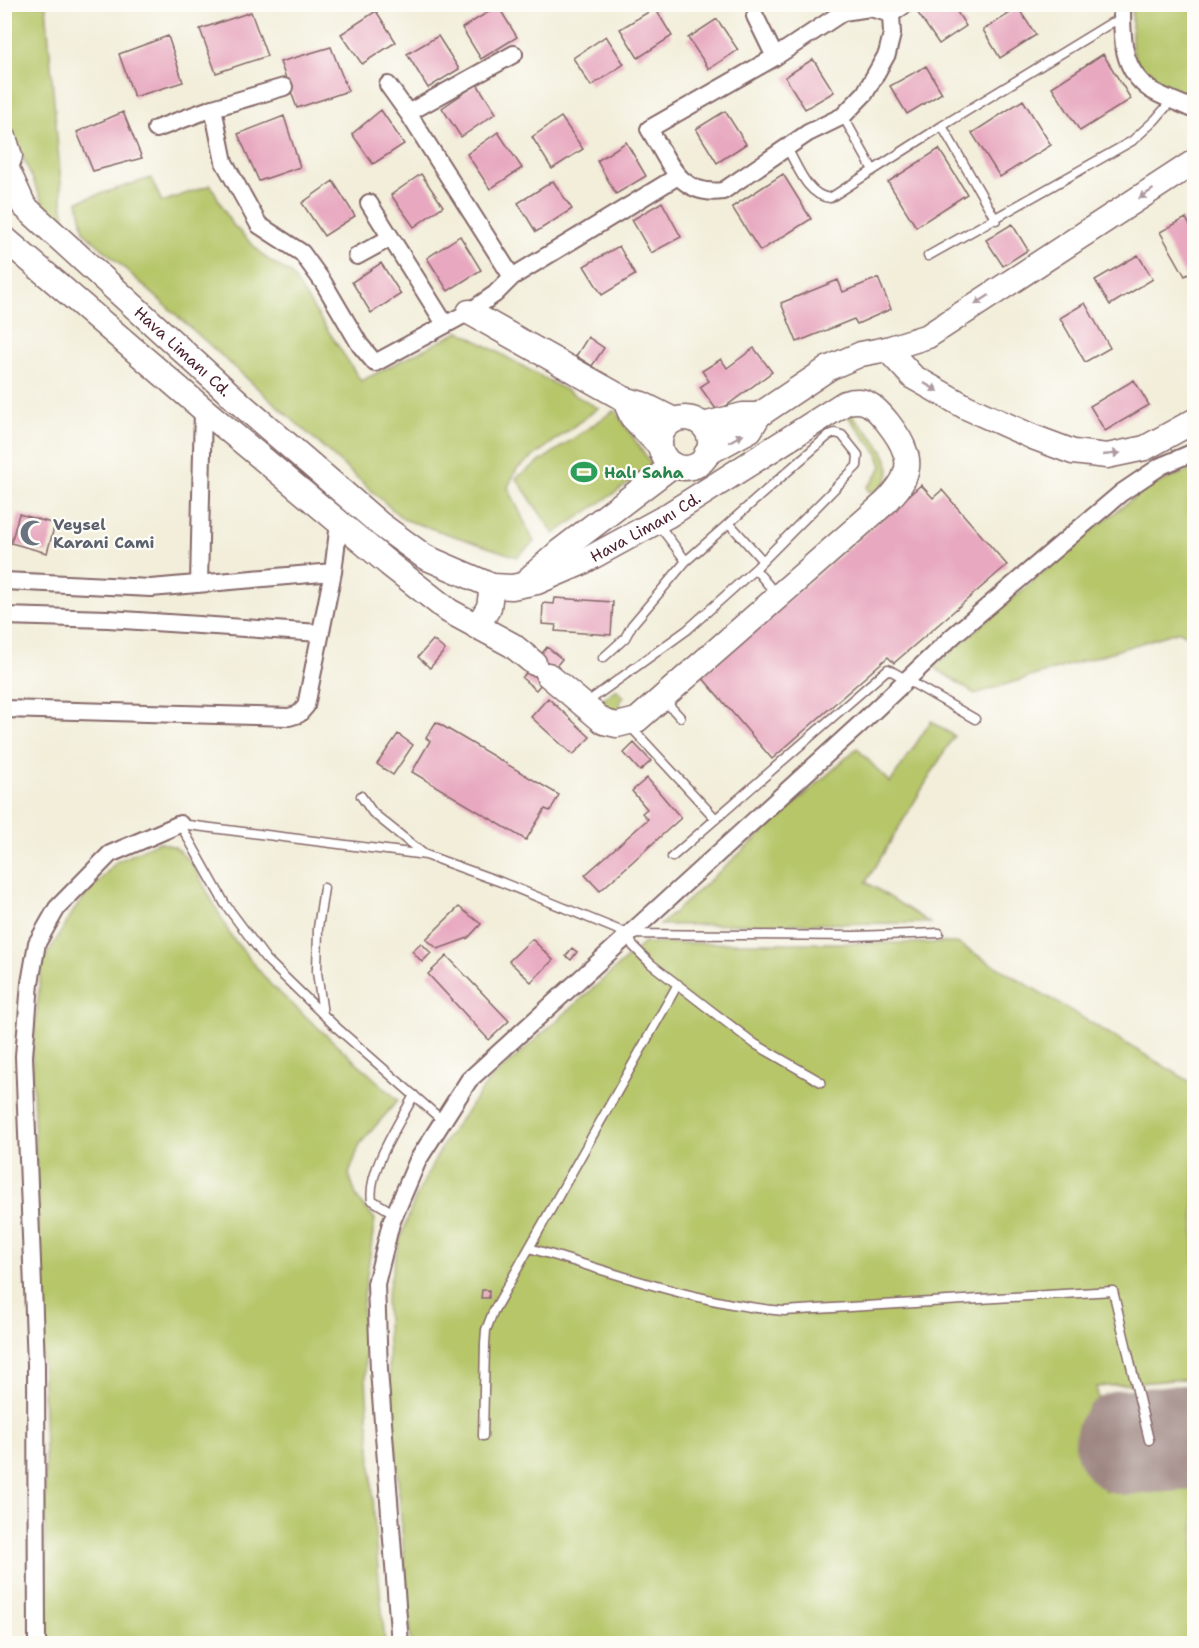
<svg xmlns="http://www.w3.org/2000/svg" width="1199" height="1648" font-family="'Shantell Sans',sans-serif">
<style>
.green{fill:#b6c669;stroke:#80724a;stroke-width:1.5}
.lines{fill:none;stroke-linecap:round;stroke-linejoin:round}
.runway{stroke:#9e8682;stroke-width:106}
.building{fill:#e8a9c0}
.lane-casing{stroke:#856768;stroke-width:11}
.street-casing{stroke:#856768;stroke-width:20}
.secondary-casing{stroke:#856768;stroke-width:27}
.lane{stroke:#fff;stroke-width:8}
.street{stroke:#fff;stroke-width:16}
.secondary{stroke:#fff;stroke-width:24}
.oneway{fill:#ae9aa0}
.labels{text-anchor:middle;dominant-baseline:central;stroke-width:4.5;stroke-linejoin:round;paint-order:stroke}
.street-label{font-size:16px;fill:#4a1f2b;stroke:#fdfcf7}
.leisure-label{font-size:16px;font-weight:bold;fill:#27864d;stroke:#fdfcf7;text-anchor:start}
.worship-label{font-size:16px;font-weight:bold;fill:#5b616d;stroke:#fdfcf7;text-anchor:start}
</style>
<rect width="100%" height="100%" fill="#fdfcf7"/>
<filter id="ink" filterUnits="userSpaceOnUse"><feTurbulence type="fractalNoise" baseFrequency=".0167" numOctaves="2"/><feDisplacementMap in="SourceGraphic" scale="12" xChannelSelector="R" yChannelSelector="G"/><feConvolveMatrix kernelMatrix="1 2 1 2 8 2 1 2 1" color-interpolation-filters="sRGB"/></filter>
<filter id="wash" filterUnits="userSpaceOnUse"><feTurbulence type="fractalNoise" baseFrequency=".008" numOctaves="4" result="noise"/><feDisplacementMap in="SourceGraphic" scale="24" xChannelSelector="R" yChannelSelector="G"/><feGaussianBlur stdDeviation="1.35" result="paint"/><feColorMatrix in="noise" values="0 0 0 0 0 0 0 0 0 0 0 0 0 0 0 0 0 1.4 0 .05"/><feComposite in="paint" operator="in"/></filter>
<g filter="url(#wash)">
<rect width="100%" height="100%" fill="#f2eeda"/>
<path class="green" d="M4 5H46L63 209 68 230 45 207 5 117Z
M1132 5H1194V98L1142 73 1132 49Z
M151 178 162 202 211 185 231 223 267 259 291 274 361 381 460 331 598 408 517 469 508 487 534 542 517 557 403 519 84 232 78 201Z
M615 410 653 467 554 534 516 478Z
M848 411C862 426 895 454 888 477 887 481 882 486 880 489L869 492 867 487 872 482 882 467 878 454 847 415Z
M1194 468V639L1180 631 975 694 933 667 1097 526 1147 488Z
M616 689 624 697 620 701 621 711 617 716 595 706Z
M931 721 954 736 866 882 930 923 660 925 857 748 890 783Z
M158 842 175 847 192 863 231 936 271 985 398 1100 360 1144 349 1174 357 1198 375 1219 362 1310 376 1546 385 1643H45V1448L32 1054 42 963 76 907 116 862Z
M644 943H957L1194 1084V1378L1097 1387 1105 1491 1194 1486V1643L411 1644 389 1366 386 1299 399 1242 416 1196 446 1139 488 1082Z"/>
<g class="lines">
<path class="runway" d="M1128 1442 1194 1437"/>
</g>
<g id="blocks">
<path class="building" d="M921 4H952L966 26 939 44 915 9Z
M498 6 517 37 481 59 462 28Z
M655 8 672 36 638 58 620 29Z
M1018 8 1036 35 1000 58 983 30Z
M376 11 396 42 362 64 341 34Z
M251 12 267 56 216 73 200 29Z
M717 19 738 50 709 69 688 38Z
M168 36 183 82 134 97 119 54Z
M438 36 459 69 428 88 407 54Z
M606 36 624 64 591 86 573 58Z
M331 47 348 91 297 108 280 62Z
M1103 54 1131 99 1080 131 1052 87Z
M813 59 834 92 805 109 785 77Z
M926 66 942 93 907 114 890 86Z
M477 84 496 113 461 137 442 108Z
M1023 100 1051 145 1000 177 972 133Z
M381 110 404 144 373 164 352 134Z
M725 111 746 144 717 163 696 129Z
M123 112 142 158 93 171 77 132Z
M284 116 300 167 259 181 238 134Z
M561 117 583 149 552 169 532 137Z
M498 132 522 168 490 189 467 154Z
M626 142 646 176 616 194 597 161Z
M939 149 967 194 916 227 888 182Z
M421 174 443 206 414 227 391 195Z
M783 174 811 219 760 251 732 207Z
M333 181 355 216 324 236 302 203Z
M553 181 572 209 536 232 518 203Z
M662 202 681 237 651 253 632 220Z
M1186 218 1194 234V271L1185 276 1160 232Z
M1012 224 1028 250 1003 266 986 240Z
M460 236 481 270 448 291 427 258Z
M619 246 635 275 602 295 584 266Z
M1138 255 1153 279 1110 305 1095 280Z
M381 263 401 294 371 313 352 282Z
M878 278 891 309 857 324 854 319 797 342 781 303 838 280 843 292Z
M1085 303 1110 348 1085 362 1060 318Z
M588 337 604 348 592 366 576 356Z
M754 348 772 372 718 412 700 387 709 381 702 371 721 359 727 368Z
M1134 380 1149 405 1105 431 1090 406Z
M921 485 933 498 942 490 1007 565 894 663 888 657 772 759 701 676Z
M19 514 55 524 47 553 11 543Z
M555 598 613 602 611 635 555 631 556 625 542 624 543 603 554 604Z
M433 640 445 650 430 668 418 657Z
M547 647 562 659 536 690 522 678Z
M548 698 590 737 573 755 531 717Z
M436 722 559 795 550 811 545 809 526 840 412 772 430 741 426 738Z
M398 734 413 745 393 775 377 764Z
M634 743 651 761 640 771 624 753Z
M647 778 681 818 600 891 585 875 648 819 642 813 647 809 632 791Z
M459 907 481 924 468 938 438 949 426 939Z
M532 939 553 960 531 982 509 961Z
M421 943 431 953 422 962 412 951Z
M572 948 577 952 571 960 566 956Z
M447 956 509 1021 489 1040 428 974Z
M482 1290H489V1298H481Z"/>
</g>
</g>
<g filter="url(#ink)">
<use href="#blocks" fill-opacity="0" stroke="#856768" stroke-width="1.5"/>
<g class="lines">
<g class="lane-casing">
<path id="lane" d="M843 116 873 170
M942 126 996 220
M787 148C797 165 807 196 830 198L942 126 1111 23 1122 20
M928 256 1132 141 1155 120 1172 100
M729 523 762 560
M658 524 686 561
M755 569 776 594
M664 700 680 717
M586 703 687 630 755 569 857 466 858 455 842 435 835 433 829 435 686 561 632 625 625 638 603 658
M630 726 716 819
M361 796 373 813 425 855
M180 824 426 855 501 882 628 934 855 936 939 933
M180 824 225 904 266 959 336 1027 443 1121
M672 857 888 669 975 719
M628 934 633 946 651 964 713 1012 755 1044 821 1082
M323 1014 317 972 318 928 324 888
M395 1214 372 1200C367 1171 400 1122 414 1095
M529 1248C613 1272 697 1304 784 1311L1113 1291 1149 1440
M483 1436 485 1344 486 1330 493 1312 678 984"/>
</g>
<g class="street-casing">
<path id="street" d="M1122 4C1122 37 1121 70 1151 90 1164 98 1181 103 1194 110
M891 14 892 34 887 54 865 93 843 116 808 133 723 191C679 197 669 161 649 129L775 57 843 12 870 8 891 14 906 4
M755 16 775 57
M388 85 408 113 512 277
M284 87 213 108 224 162 259 225 302 253 323 282 360 345 375 363 469 312 495 294 512 277 678 176
M408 113 514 54
M156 129 213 108
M369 203 445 324
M357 256 390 238
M4 581 151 588 333 572
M199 584 203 409
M4 616 108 619 320 633
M4 709 289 717 299 714 306 706 333 572 339 523
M37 1644 36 1365 24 1056 30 983 37 943 57 908 110 854 180 824
M400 1644 379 1370 376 1284 391 1223 418 1160 469 1080 858 726 954 635 1121 493 1161 466 1194 452"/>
</g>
<g class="secondary-casing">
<g id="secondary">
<path d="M4 137 10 156 4 173"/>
<path id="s1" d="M7 169 24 206 243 406 381 525 425 557 492 586 512 587 537 582 581 563 667 516 845 403C852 401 857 400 864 402 878 406 901 438 905 452 908 459 908 468 905 475 902 486 893 494 886 502L637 720 617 725 604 722 548 675"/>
<path d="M4 238 203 409 389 564 449 611 512 645 534 663"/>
<path d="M469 312 624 399 642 404 674 420"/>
<path d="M887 349 913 377 966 407 1033 437 1073 452 1107 456 1145 448 1194 421"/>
<path d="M624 399 632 417 660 446"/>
<circle cx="685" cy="443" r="25"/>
<path d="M703 425 743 415H759"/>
<path d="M706 454 750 430 759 415 829 368 861 354 887 349 928 336 1194 162"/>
<path d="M531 577 560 551 673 465"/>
<path d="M477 627 489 607 492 586"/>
</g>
</g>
<use href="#lane" class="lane"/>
<use href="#street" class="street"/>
<use href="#secondary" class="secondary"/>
</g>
<defs><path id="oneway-solid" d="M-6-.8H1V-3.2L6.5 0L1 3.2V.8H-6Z" transform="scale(1.5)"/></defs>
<g class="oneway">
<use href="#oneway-solid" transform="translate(1146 194) rotate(147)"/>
<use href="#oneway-solid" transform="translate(982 300) rotate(147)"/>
<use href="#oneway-solid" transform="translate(931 387) rotate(29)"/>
<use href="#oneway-solid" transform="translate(736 438) rotate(-30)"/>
<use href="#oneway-solid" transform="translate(1112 454) rotate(-6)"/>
</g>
</g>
<defs>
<g id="stadium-bare" transform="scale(2.07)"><path d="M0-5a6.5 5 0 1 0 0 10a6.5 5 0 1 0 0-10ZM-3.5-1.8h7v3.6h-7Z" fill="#2e9e5b" stroke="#fdfcf7" stroke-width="2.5" paint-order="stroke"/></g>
<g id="mosque-bare" transform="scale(2.07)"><path d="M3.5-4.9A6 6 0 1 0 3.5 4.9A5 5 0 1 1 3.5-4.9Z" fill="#6b7280" stroke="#fdfcf7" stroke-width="2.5" paint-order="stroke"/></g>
</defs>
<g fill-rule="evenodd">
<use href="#stadium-bare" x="584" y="472"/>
<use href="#mosque-bare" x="33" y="533"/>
</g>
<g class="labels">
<g class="street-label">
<text stroke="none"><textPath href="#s1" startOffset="256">Hava Limanı Cd.</textPath></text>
<text stroke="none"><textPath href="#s1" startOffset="814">Hava Limanı Cd.</textPath></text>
</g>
<g class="leisure-label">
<text x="604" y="472">Halı Saha</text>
</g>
<g class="worship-label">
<text x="53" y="524">Veysel<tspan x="53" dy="18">Karani Cami</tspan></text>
</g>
</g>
<rect width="1199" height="1648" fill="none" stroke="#fdfcf7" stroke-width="24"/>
</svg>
